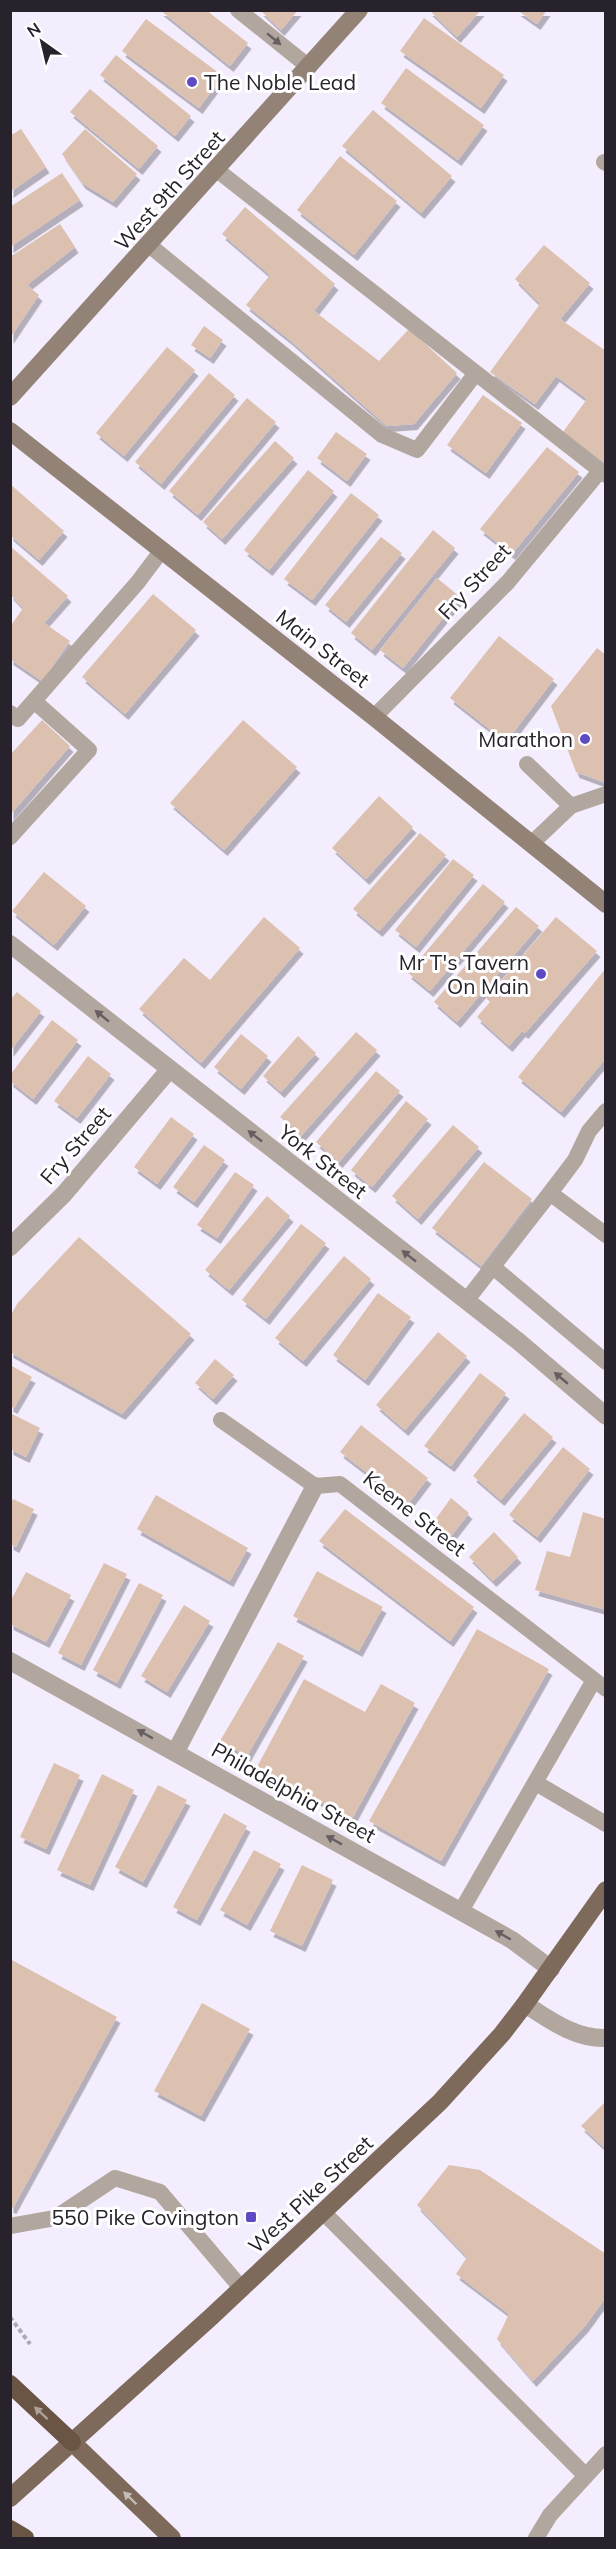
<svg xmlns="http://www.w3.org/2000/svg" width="616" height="2549" font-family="Mulish,sans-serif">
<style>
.building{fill:#dcc1b0;filter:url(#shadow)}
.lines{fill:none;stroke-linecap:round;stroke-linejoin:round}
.path{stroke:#afa8b6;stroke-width:4;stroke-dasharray:4.5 3;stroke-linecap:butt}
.lane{stroke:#b2a79f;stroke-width:16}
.street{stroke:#b2a79f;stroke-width:18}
.secondary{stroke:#938377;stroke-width:18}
.primary{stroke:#7d6a5b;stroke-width:18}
.highway{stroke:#6a5444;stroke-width:18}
.oneway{fill:#665e60}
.oneway2{fill:#ada198}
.oneway3{fill:#c4bcb5}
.poi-dot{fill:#5e4bc3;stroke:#fff;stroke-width:2}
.labels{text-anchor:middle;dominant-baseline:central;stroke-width:6;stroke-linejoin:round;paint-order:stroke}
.poi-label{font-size:21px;fill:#27222c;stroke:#fff;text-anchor:end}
.street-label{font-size:21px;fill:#27222c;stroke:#fff}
</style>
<defs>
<filter id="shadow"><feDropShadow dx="3.5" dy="6" stdDeviation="0" flood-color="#0004"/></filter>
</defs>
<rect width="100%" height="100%" fill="#f4edfd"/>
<path class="building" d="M160 10H206L248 43 230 66Z
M260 10H298L281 30Z
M429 10H481L457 37Z
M517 10H547L537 24Z
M424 18 504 75 481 108 400 51Z
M146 19 223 76 199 108 122 51Z
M116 55 191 116 175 136 100 75Z
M406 68 484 125 458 160 381 103Z
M90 89 158 146 139 169 70 112Z
M373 110 452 176 421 213 342 146Z
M21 129 46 167 10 192V136Z
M85 129 137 174 113 202 82 183 62 154Z
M340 156 397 201 354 255 297 210Z
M62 173 80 200 10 247V207Z
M245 207 335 284 314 311 379 361 409 329 457 373 414 424 387 426 290 340 246 305 270 275 222 234Z
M60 224 75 247 27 285 39 295 10 338V257Z
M544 245 590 283 560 319 606 351V464L563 432 587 399 556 376 535 404 490 372 540 304 515 279Z
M204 326 223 340 210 358 191 345Z
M167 347 195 370 124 456 96 433Z
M209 373 235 395 161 484 135 462Z
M483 395 522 423 486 473 447 445Z
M247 398 276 422 198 515 169 491Z
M336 432 367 454 347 481 317 458Z
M275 441 294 458 222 539 203 522Z
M547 447 579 472 512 554 480 529Z
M308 470 334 491 269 570 244 550Z
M10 484 64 531 39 560 10 535Z
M351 493 379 515 312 600 284 579Z
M433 530 455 548 372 650 351 633Z
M381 537 402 553 346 622 325 605Z
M10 546 68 596 44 623 70 641 42 681 10 659V627L23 608 10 594Z
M437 578 460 597 403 668 380 650Z
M153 594 196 630 125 714 82 677Z
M499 636 554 679 506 742 450 698Z
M597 648 606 655V783L576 772 551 706Z
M42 720 70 746 10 815V755Z
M243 720 297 767 224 850 170 803Z
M379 796 413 827 366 879 332 848Z
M420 833 446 855 379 931 353 909Z
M453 859 474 875 416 947 395 930Z
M44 872 86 906 54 945 12 911Z
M483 884 505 902 430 991 408 973Z
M516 907 539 926 457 1022 434 1002Z
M264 917 300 948 201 1063 139 1009 184 958 210 980Z
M556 917 597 951 525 1033 522 1031 509 1046 477 1017 490 1002 486 998Z
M606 968V1058L561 1112 518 1077Z
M17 992 41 1011 10 1051V1000Z
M52 1020 78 1040 33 1099 10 1081V1075Z
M356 1032 377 1050 301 1136 280 1117Z
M241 1034 268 1056 241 1089 214 1067Z
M298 1036 316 1053 281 1092 263 1076Z
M88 1056 111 1074 77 1118 54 1101Z
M376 1071 400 1091 339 1162 316 1142Z
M406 1101 428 1119 372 1187 351 1170Z
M171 1117 194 1134 157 1184 134 1167Z
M453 1125 479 1147 418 1219 392 1196Z
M204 1145 225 1160 194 1202 173 1187Z
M484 1162 532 1199 481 1266 432 1228Z
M235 1172 254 1185 217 1238 197 1225Z
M267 1196 290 1216 229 1290 205 1270Z
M301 1224 326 1243 266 1319 242 1300Z
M79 1237 191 1334 122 1414 10 1352V1317L17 1304Z
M344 1256 371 1279 303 1361 275 1338Z
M378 1293 411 1317 365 1380 333 1355Z
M438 1332 467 1356 405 1430 376 1405Z
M215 1359 234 1375 213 1399 195 1383Z
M10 1365 32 1377 14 1408 10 1406Z
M480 1373 506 1393 451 1466 424 1446Z
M10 1413 40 1428 26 1457 10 1449Z
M524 1413 553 1437 501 1500 473 1476Z
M361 1425 428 1478 408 1504 340 1452Z
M563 1447 590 1469 537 1537 509 1515Z
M156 1495 248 1548 230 1581 137 1529Z
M451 1498 469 1513 448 1540 430 1527Z
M13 1499 34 1509 16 1547 10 1544V1505Z
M345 1509 474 1607 450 1641 319 1541Z
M583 1512 606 1519V1610L535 1590 547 1551 570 1557Z
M494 1532 518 1557 493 1581 469 1557Z
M104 1563 127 1574 81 1665 58 1653Z
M317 1571 383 1607 359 1651 293 1616Z
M26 1572 71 1595 46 1642 10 1624V1602Z
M139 1583 163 1595 117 1683 93 1670Z
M184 1605 210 1621 167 1692 141 1676Z
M477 1629 549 1669 441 1861 369 1821Z
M278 1642 304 1656 247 1756 220 1741Z
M304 1679 365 1712 381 1684 415 1703 352 1819 257 1767Z
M54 1763 80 1775 46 1849 20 1837Z
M102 1774 134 1790 90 1885 57 1870Z
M158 1785 187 1800 143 1882 115 1867Z
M224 1813 247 1826 197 1920 173 1907Z
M254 1850 281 1864 247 1925 220 1910Z
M302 1865 333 1880 302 1946 270 1931Z
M10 1959 117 2017 13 2208 10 2207Z
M202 2003 250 2029 201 2116 154 2091Z
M606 2101V2149L581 2126Z
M449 2165 480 2170 606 2254V2297L585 2326 533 2381 497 2339 509 2314 456 2274 467 2257 417 2205Z"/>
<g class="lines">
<path class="path" d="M10 2317 30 2344"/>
<path class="lane" d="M238 10 309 67
M604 162 606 163
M217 170 606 475
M149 245 382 435 417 450 476 373
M10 713 18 719 138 582 162 550
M374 717 508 582 600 471
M527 764 571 806
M10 837 89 750 34 701
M531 844 571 806 606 794
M550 1193 606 1235
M493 1267 606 1362
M466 1301 550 1193 575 1160 589 1131 606 1111
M221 1420 315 1486 340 1484 606 1689
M536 1783 606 1824
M461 1911 594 1680
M323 2212 586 2476
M10 2226 55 2218 115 2178 160 2192 242 2289
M536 2538 550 2515 606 2454"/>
<path class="street" d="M10 944 518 1341 606 1416
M10 1247 64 1194 169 1070
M10 1661 512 1940 551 1969
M176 1751 315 1486
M525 2004C550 2020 575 2039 606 2038"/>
<path class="secondary" d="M10 397 359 10
M10 431 374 717 606 904"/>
<path class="primary" d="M72 2442 172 2538
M10 2498 211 2317 440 2102 502 2034 525 2004 606 1890"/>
<path class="highway" d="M10 2384 72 2442
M10 2529 25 2538"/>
</g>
<defs><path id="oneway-solid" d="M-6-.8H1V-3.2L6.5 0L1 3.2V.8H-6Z" transform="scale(1.5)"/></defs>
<g class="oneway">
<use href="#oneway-solid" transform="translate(274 39) rotate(39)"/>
<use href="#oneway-solid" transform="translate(102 1016) rotate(-141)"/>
<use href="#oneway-solid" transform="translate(255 1136) rotate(-142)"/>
<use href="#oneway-solid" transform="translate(409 1256) rotate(-142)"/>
<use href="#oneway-solid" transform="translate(561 1378) rotate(-140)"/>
<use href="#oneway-solid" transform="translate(145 1734) rotate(-151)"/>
<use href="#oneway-solid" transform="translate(334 1840) rotate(-151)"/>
<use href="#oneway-solid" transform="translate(503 1935) rotate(-150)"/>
</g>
<use class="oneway2" href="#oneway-solid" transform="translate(41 2413) rotate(-137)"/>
<use class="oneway3" href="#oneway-solid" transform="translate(130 2498) rotate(-136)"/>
<g class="poi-dot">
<circle cx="192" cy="82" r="6"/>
<circle cx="585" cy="739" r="6"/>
<circle cx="541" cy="974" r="6"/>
<rect x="245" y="2211" width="12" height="12" rx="3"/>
</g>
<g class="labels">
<g class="poi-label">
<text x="204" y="82" text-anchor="start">The Noble Lead</text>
<text x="573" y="739">Marathon</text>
<text x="529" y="962">Mr T's Tavern<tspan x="529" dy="24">On Main</tspan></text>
<text x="239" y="2217">550 Pike Covington</text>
</g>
<g class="street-label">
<text transform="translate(169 190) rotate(-48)">West 9th Street</text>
<text transform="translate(474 581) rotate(-47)">Fry Street</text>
<text transform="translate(323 648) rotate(38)">Main Street</text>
<text transform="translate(75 1145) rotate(-49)">Fry Street</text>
<text transform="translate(323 1161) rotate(38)">York Street</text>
<text transform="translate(415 1513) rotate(38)">Keene Street</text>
<text transform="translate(294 1792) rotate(29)">Philadelphia Street</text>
<text transform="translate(310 2194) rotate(-43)">West Pike Street</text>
</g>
</g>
<rect width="616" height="2549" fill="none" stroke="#27222c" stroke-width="24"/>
<g transform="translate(42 42) rotate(326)" stroke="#ffffff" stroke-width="4.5" paint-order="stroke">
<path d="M0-4.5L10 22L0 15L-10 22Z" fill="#27222c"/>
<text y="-9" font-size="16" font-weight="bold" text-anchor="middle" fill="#27222c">N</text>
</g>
</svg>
